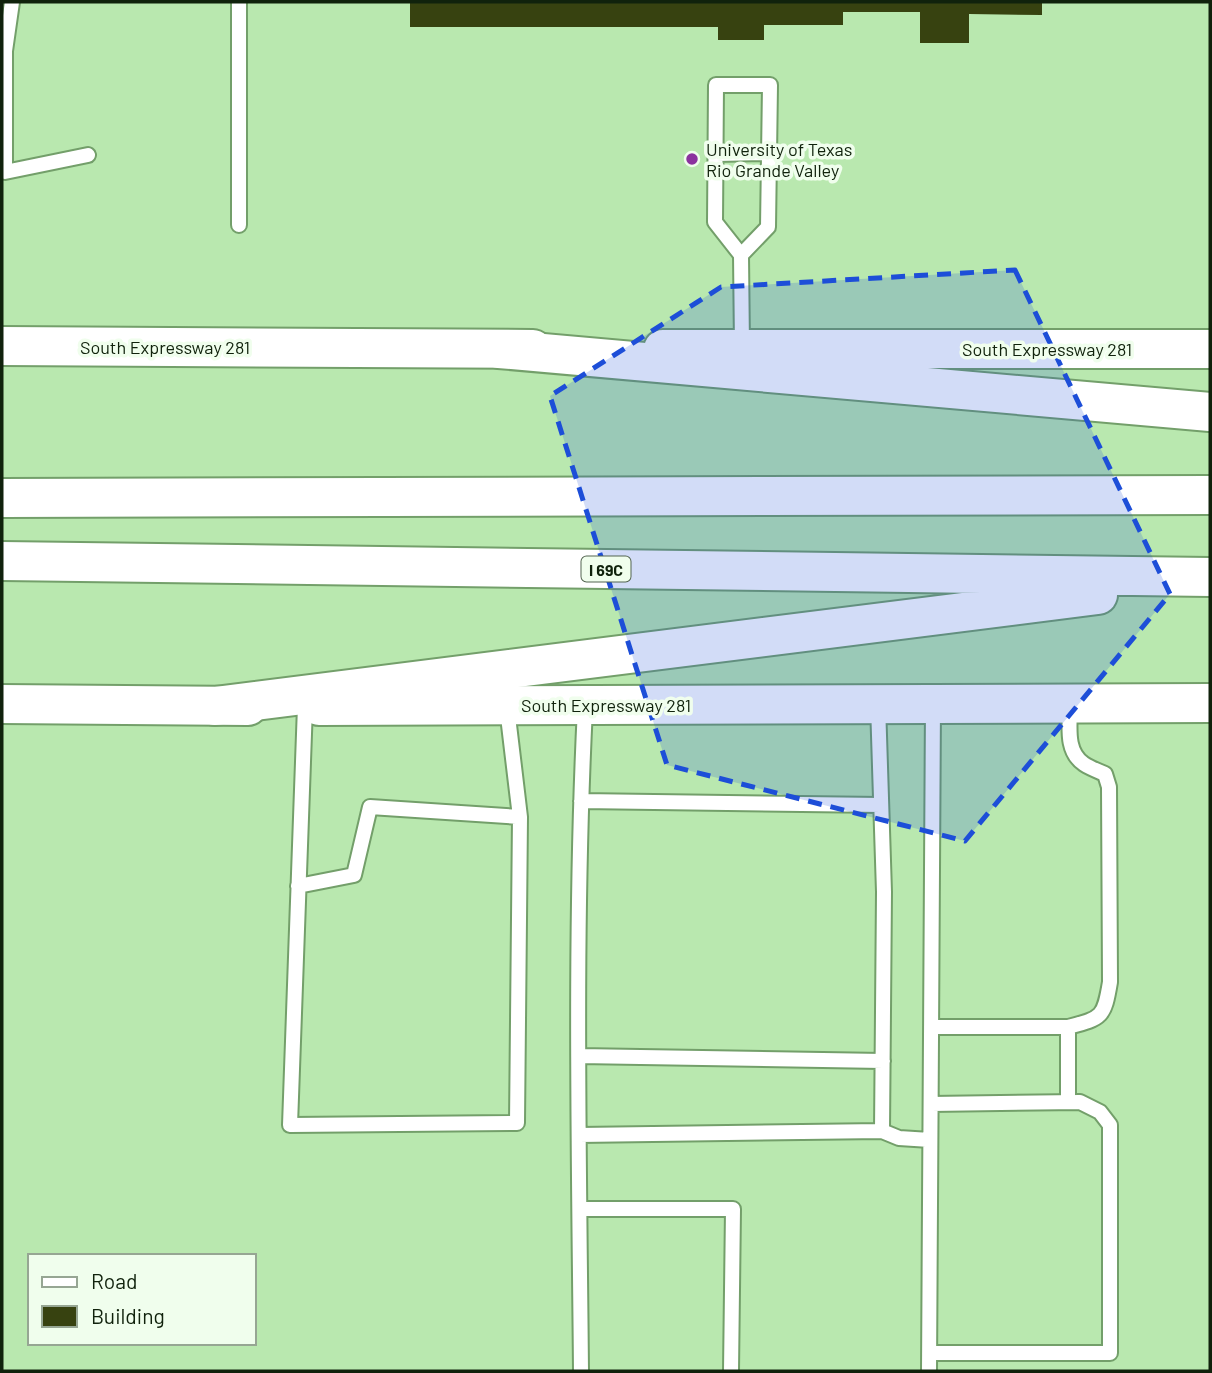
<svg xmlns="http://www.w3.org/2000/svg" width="1212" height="1373" font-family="Barlow,sans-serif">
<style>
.building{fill:#374210}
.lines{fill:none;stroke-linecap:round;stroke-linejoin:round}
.lane-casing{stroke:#739f6a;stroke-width:18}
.secondary-casing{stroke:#739f6a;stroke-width:42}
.highway-casing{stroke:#739f6a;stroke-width:42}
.lane{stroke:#fff;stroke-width:14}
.secondary{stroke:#fff;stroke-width:38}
.highway{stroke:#fff;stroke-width:38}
.marked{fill:#1d4ed8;fill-opacity:0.2;stroke:#1d4ed8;stroke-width:5;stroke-dasharray:14 9;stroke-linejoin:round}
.poi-dot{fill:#8b329e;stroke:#f0feed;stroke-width:2.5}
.labels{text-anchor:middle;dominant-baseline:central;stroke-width:7;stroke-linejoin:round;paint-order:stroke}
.shield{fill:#f0feed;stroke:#536450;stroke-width:2}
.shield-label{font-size:16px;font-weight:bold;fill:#10220c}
.poi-label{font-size:18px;fill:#10220c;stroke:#f0feed;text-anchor:start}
.street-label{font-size:18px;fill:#10220c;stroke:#f0feed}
</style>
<rect width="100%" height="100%" fill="#b9e8af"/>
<path class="building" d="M410 2H1042V15L969 14V43H920V12H843V25H764V40H718V27H410Z"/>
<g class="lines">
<g class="lane-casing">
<path id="lane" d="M2 51H5L12 2
M5 51V172L88 155
M716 154 769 153
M239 225V2
M741 255 768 227 770 85H716L715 222 741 255 742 347
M305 706 290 1125 517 1123 520 817
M581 801 881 805
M298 886 354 875 370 807 520 817 507 708
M931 1027H1068V1101
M1068 1027C1102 1018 1104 1018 1110 982L1109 787 1105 774C1098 771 1090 768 1084 764 1065 751 1070 726 1070 705
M579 1056 883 1061
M882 1131 899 1138 930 1140
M579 1135 882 1131 884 892 878 704
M580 1209H733L731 1371
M929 1353H1110V1125L1100 1112 1080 1102 931 1104
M581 1371C579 1150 574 929 585 708
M929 1371 933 704"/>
</g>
<g class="secondary-casing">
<path id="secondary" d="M2 346 533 349
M663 349H1210
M2 704 248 706
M319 706 1210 703"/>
</g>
<g class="highway-casing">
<path id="highway" d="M499 349 1210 412
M2 498 1210 495
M2 561 1210 577
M215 706 1098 595"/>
</g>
<use href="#lane" class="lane"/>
<use href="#secondary" class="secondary"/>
<use href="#highway" class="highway"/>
</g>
<path class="marked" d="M1015 270 1170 594 965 841 667 765 550 396 721 287Z"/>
<circle class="poi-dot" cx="692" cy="159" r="7"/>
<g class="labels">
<rect class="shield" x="581.5" y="556.5" width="49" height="25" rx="5"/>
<g class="shield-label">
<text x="606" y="569">I 69C</text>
</g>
<g class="poi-label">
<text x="706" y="149">University of Texas<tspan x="706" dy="21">Rio Grande Valley</tspan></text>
</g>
<g class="street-label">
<text x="165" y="347">South Expressway 281</text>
<text x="1047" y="349">South Expressway 281</text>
<text x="606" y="705">South Expressway 281</text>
</g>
</g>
<rect width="1212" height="1373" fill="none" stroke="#10220c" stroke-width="7"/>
<rect x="28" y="1254" width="228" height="91" fill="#f0feed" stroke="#96a693" stroke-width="2"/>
<rect x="42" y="1277" width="35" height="10" fill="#ffffff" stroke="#96a693" stroke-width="2"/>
<text x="91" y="1289" font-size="21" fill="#10220c">Road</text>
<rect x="42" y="1306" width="35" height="21" fill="#374210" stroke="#96a693" stroke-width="2"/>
<text x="91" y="1324" font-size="21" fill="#10220c">Building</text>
</svg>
